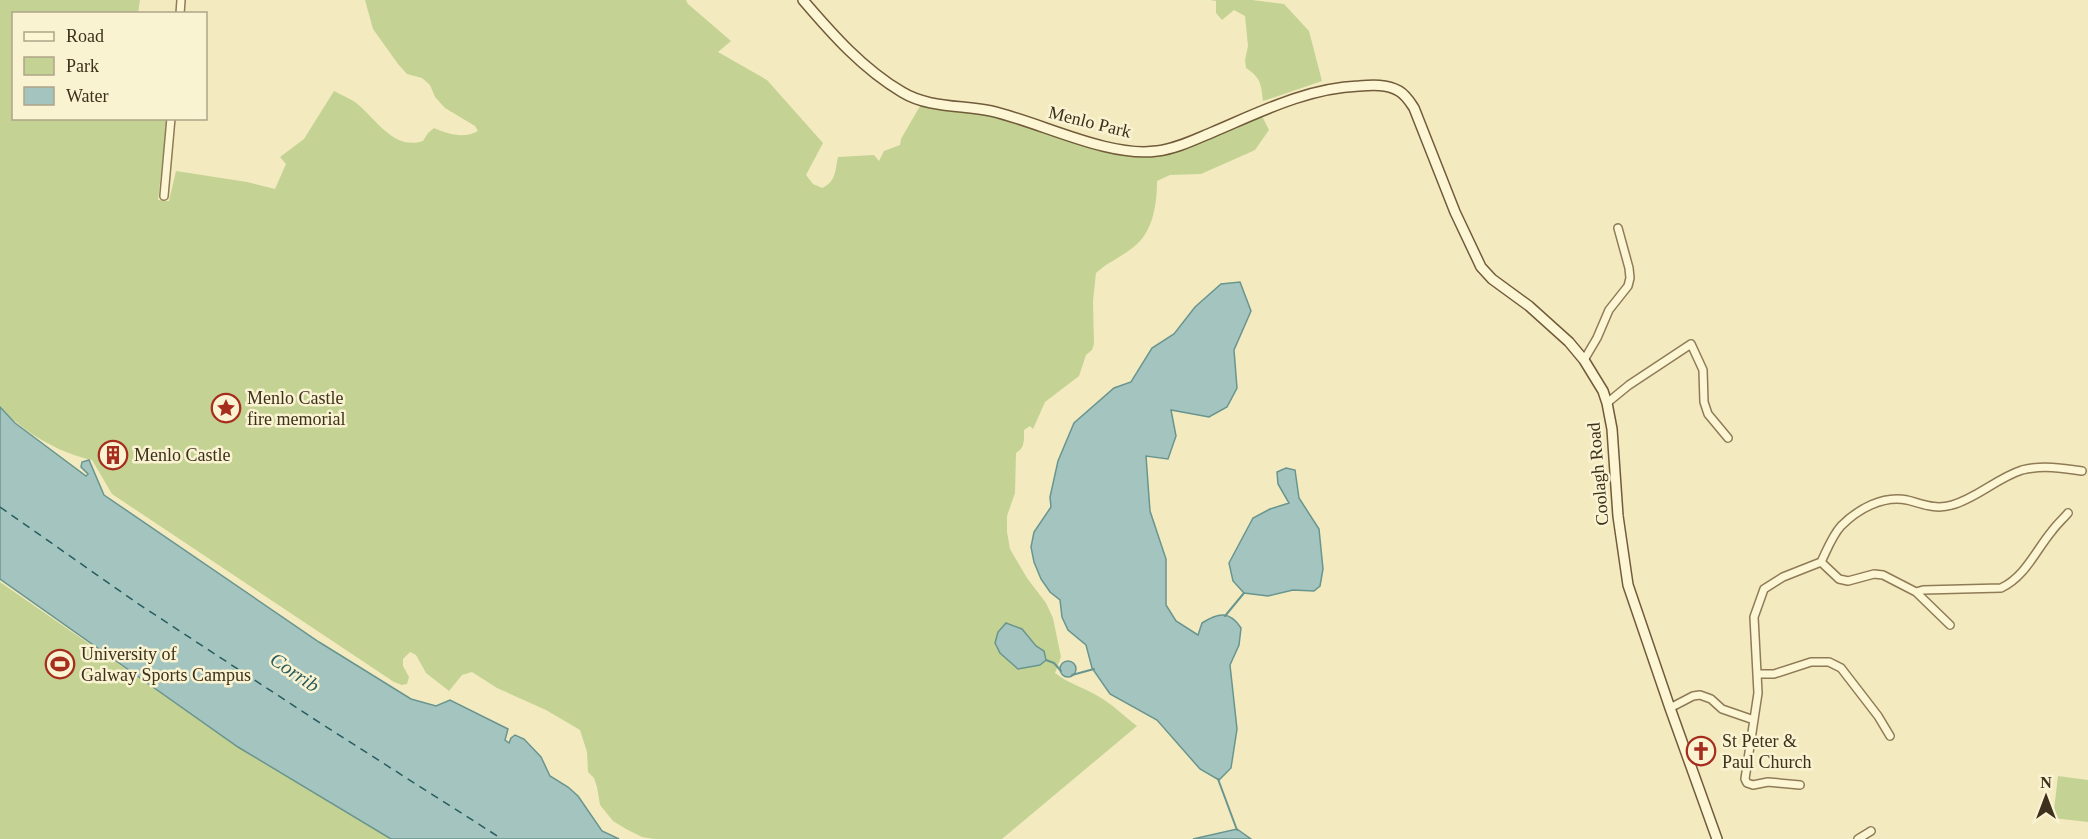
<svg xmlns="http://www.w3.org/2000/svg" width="2088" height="839" font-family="'Times New Roman',serif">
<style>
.green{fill:#c4d393;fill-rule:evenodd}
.water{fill:#a4c5bf;stroke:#69958f;stroke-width:1.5}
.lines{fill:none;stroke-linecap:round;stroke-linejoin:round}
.stream{stroke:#69958f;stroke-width:2}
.ferry{stroke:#295c5f;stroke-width:1.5;stroke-dasharray:8 6;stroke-linecap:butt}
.street-casing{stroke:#8f7b56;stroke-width:10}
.secondary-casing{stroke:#715b39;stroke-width:12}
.street{stroke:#fdf6d5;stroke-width:7}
.secondary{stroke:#fdf6d5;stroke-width:9}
.labels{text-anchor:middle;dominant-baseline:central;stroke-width:5;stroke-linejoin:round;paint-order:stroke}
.street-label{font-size:18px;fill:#3d301c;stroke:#faf3d1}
.poi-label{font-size:18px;fill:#3d301c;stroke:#faf3d1;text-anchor:start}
.water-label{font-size:20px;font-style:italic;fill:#295c5f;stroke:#faf3d1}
</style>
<rect width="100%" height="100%" fill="#f3eac0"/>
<path class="green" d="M0 0H140L138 13 14 14V118L167 119 158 200 169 201 176 171 247 182 275 189 286 164 280 157 304 139 334 91C341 95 349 98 355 102 376 118 393 151 423 141L428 133 434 128C448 134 464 139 478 131L475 126 445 108 435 97 430 85 422 78 407 74 398 64 373 29 365 0H686L688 4 731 41 718 52 767 80 823 143 806 175 813 184 822 188C836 182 835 171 838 157L874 155 879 161 884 151 900 145 901 139 920 106 991 112 1095 143 1158 151 1260 112 1269 130 1255 150 1244 155 1201 174 1170 175 1157 181C1157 205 1153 234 1131 249 1119 258 1107 263 1096 273L1093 301 1094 344 1092 350 1086 355 1079 376 1045 402 1033 429 1030 426 1024 430C1024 440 1025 448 1016 453L1015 493 1007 516V532L1010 549 1027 578 1046 603 1053 618 1061 657 1055 673C1069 684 1083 687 1098 696 1112 704 1124 716 1137 726L1002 839H654L642 837 626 829 613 821 600 805 597 787 594 778 588 772 587 752 580 730 546 710 497 688 472 672 462 675 449 691 426 673 416 655 410 652 403 659V666L409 677 407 684 402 685 394 682 112 494 92 460C59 453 23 432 0 407ZM1030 638 1036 646 1040 665 1018 669 1000 653Z
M1210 0H1252L1284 4 1309 31 1322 81 1263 101C1261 84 1261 78 1246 68L1245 60 1248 46 1245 16 1234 10 1222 20 1216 13V1Z
M0 582 238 747 391 839H0Z
M2058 776 2088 780V822L2053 818Z"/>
<path class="water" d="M1240 282 1251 311 1234 350 1237 388 1227 407 1209 417 1171 410 1176 436 1168 459 1146 456 1150 511 1166 559V605L1176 621 1198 635 1202 623C1219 612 1230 611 1241 628L1239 645 1230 665 1237 729 1231 768 1219 780 1200 769 1157 720 1110 694 1092 668 1086 645 1068 630 1062 617 1060 600 1050 592 1041 579 1034 562 1031 547 1034 532 1051 507 1050 497 1058 461 1074 423 1114 388 1131 382 1152 348 1174 334 1195 307 1221 284Z
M0 407 15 423 86 476 88 474 81 467 82 462 89 460 104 495 319 642 411 699 436 706 450 700 508 729 505 740 509 743 511 738 515 735 524 739 541 757 550 776 568 787 578 796 602 831 619 839H391L238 747 0 579Z
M1286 468 1295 470 1299 498 1319 529 1323 569 1320 586 1314 591 1293 590 1268 596 1244 593 1233 581 1229 563 1253 518 1270 509 1289 503 1278 484 1277 472Z
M1006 623 1022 629 1036 646 1044 651 1046 660 1040 665 1018 669 1000 653 995 643 998 632Z
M1060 669a8 8 0 1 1 16 0a8 8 0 1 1-16 0Z
M1237 829 1251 839H1193Z"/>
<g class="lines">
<path class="stream" d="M1225 616 1244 593
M1046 660 1054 663 1061 671
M1072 675 1094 669
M1218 779 1237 830"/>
<path class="ferry" d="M0 507 137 603 314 719 502 839"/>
<g class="street-casing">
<path id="street" d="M180 14 181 0
M164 196 171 118
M1584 360 1597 338 1609 310 1628 286 1630 278 1629 268 1618 228
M1607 403 1629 385 1691 344 1703 370 1704 402 1708 414 1728 438
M1821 562 1839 579 1848 581 1874 574 1883 575 1916 592 1923 590 2001 588C2025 577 2036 550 2052 531 2057 524 2063 519 2068 513
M1916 592 1950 625
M1757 674H1774L1811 662H1829L1841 668 1878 716 1890 736
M1670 708 1693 696 1700 695 1711 699 1722 709 1754 720
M1800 785 1768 782 1753 785 1747 783 1745 779 1758 693 1754 617 1764 589 1783 577 1821 562C1827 550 1832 536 1841 526 1858 509 1883 495 1907 500 1923 504 1935 510 1952 505 1977 498 1997 478 2022 470 2041 465 2063 468 2082 471
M1858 839 1871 831"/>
</g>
<g class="secondary-casing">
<path id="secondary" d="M803 0C833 35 863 69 902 92 928 108 962 105 991 111 1040 122 1108 158 1157 151 1176 149 1196 139 1213 132 1260 112 1307 88 1359 86 1372 85 1387 84 1399 91 1406 95 1410 102 1414 108L1455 212 1481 267 1492 279 1529 306 1569 342 1584 360 1603 391 1607 403 1612 429 1618 516 1628 585 1670 708 1717 839"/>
</g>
<use href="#street" class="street"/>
<use href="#secondary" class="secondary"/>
</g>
<defs>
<g id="sight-ring" transform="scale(1.5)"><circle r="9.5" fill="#faf3d1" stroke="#a62d1e" stroke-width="1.5"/><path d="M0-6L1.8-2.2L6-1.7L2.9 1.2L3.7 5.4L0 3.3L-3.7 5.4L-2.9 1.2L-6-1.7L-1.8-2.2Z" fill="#a62d1e"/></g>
<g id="building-ring" transform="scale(1.5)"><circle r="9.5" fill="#faf3d1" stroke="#a62d1e" stroke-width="1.5"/><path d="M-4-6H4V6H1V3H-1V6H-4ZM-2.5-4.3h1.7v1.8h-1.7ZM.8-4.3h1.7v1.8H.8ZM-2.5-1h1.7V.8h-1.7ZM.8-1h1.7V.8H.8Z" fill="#a62d1e"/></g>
<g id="stadium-ring" transform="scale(1.5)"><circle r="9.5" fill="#faf3d1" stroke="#a62d1e" stroke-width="1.5"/><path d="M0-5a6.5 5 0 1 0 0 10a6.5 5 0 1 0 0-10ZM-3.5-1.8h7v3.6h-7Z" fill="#a62d1e"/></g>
<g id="church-ring" transform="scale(1.5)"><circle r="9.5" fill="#faf3d1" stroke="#a62d1e" stroke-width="1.5"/><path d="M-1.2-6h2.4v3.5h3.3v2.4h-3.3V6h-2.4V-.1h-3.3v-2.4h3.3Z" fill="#a62d1e"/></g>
</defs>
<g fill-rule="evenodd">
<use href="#sight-ring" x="226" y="408"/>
<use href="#building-ring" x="113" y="455"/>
<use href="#stadium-ring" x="60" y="664"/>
<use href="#church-ring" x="1701" y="751"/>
</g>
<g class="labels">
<g class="street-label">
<text transform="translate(1090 122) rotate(14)">Menlo Park</text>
<text transform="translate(1598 474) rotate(-95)">Coolagh Road</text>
</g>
<g class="poi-label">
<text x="247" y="398">Menlo Castle<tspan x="247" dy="21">fire memorial</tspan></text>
<text x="134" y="455">Menlo Castle</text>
<text x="81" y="654">University of<tspan x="81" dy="21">Galway Sports Campus</tspan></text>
<text x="1722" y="741">St Peter &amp;<tspan x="1722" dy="21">Paul Church</tspan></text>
</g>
<g class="water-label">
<text transform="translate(295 672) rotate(34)">Corrib</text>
</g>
</g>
<rect x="12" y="12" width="195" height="108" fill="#faf3d1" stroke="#aea589" stroke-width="1.5"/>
<rect x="24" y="32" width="30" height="9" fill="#fdf6d5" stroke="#aea589" stroke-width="1.5"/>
<text x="66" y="42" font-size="18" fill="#3d301c">Road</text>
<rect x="24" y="57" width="30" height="18" fill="#c4d393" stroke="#aea589" stroke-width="1.5"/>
<text x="66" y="72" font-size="18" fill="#3d301c">Park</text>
<rect x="24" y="87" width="30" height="18" fill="#a4c5bf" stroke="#aea589" stroke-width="1.5"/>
<text x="66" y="102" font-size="18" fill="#3d301c">Water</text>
<g transform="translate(2046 797)" stroke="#faf3d1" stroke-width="4.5" paint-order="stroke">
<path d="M0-4.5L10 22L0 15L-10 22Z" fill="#3d301c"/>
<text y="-9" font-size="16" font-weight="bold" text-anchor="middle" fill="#3d301c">N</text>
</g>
</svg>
